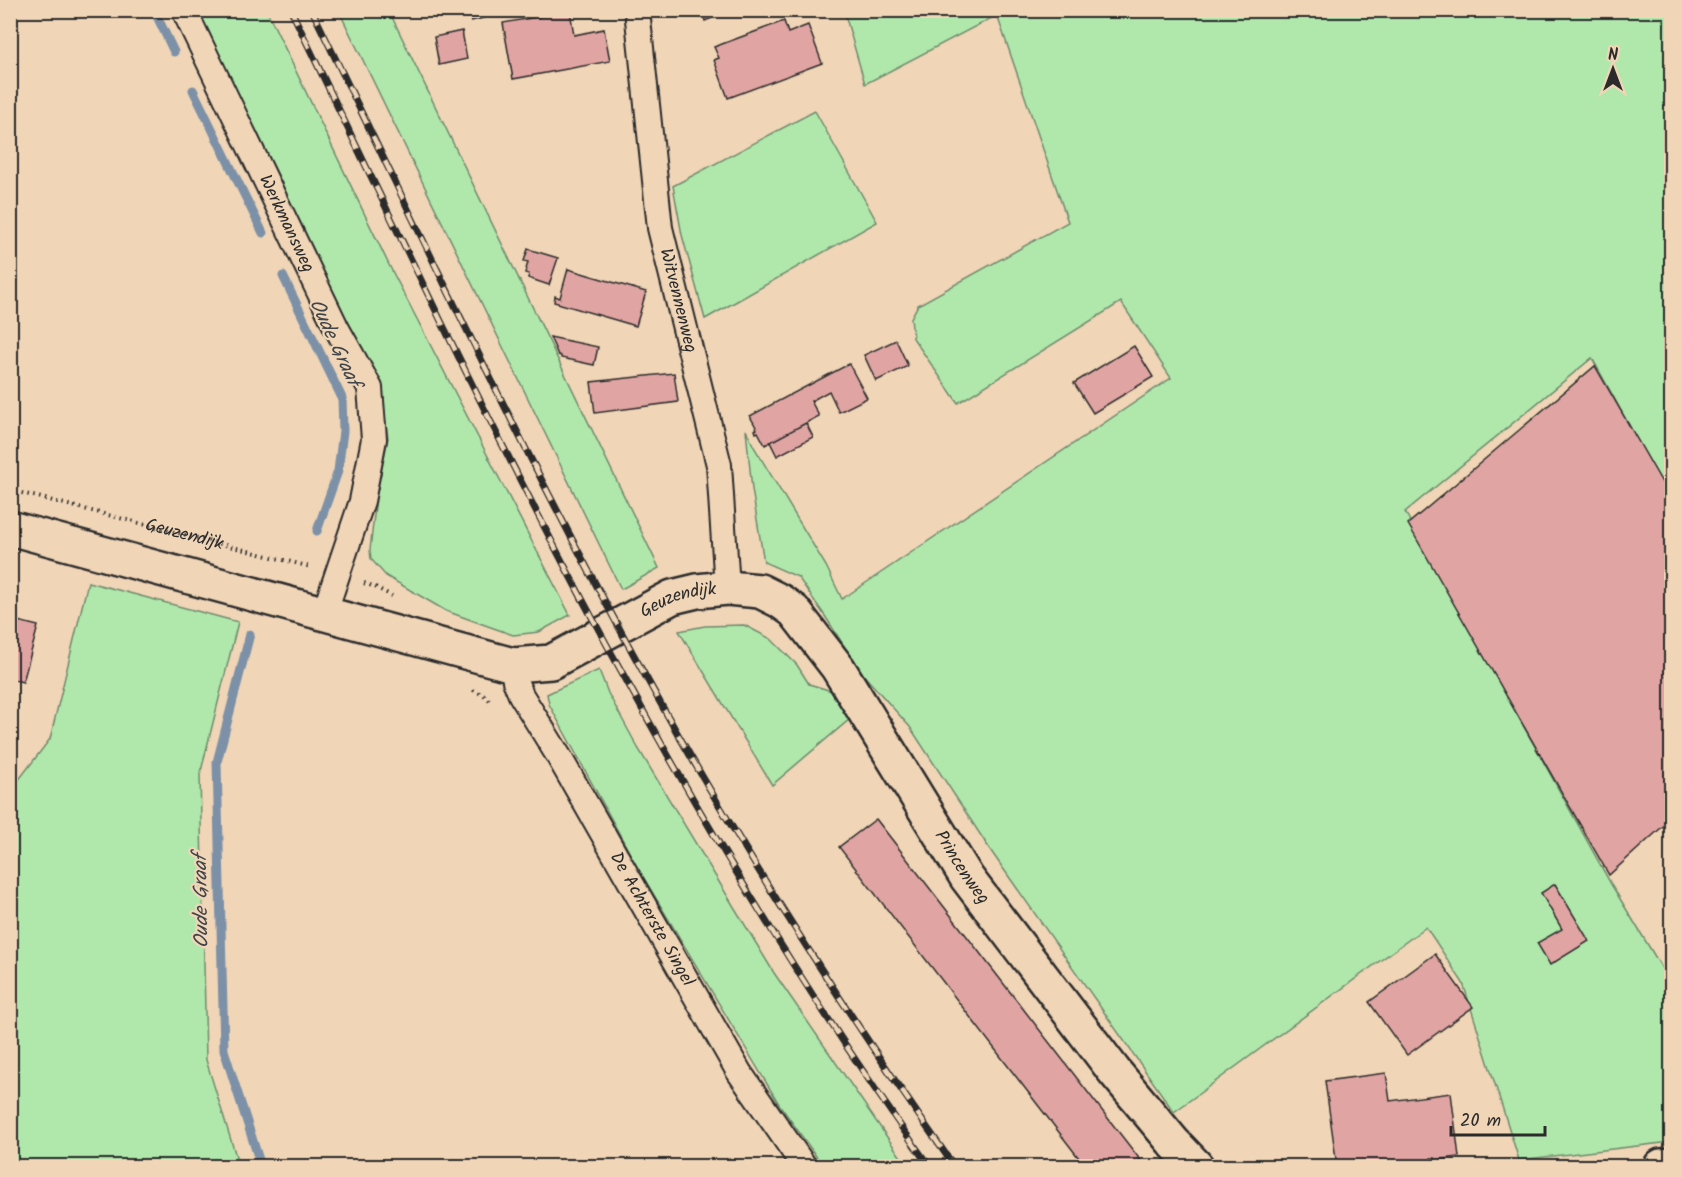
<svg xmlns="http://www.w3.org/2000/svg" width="1682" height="1177" font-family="Kalam,sans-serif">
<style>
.green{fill:#b0e8ac;stroke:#6e8a6c;stroke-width:1.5}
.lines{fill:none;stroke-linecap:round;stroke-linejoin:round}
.stream{stroke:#7b91a7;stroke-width:9}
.building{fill:#e0a5a3;stroke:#2b2b2b;stroke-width:1.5}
.minor-casing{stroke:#2b2b2b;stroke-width:28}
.secondary-casing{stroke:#2b2b2b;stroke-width:38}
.path{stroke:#2b2b2b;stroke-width:4;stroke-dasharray:1.5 4.5;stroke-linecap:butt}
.minor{stroke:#f0d5b7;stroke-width:24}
.secondary{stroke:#f0d5b7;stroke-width:33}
.rail-casing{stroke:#2b2b2b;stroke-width:7}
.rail{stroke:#f0d5b7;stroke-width:4.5;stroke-dasharray:14;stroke-linecap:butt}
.labels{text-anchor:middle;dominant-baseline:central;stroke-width:4.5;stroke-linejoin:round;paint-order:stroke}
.street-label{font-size:18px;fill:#2b2b2b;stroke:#f0d5b7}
.water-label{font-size:20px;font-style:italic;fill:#3f444a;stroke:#f0d5b7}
</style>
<rect width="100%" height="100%" fill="#f0d5b7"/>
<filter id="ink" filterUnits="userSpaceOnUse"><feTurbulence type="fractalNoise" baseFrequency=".0167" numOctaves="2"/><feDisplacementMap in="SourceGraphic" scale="12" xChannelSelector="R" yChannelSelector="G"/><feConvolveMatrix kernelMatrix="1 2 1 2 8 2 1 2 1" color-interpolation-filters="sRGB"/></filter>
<g filter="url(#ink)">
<path class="green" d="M198 11H267L389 265 570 615 539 632 513 635 446 611 386 576 371 559 370 550 376 498 388 438 381 390Z
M339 11H389L659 568 625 587 621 589 619 585Z
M844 11H1671V501L1592 358 1405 512 1611 884 1671 983V1142L1519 1160 1463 983 1426 927 1174 1112 993 854 910 727 860 671 825 616 798 577 764 562 752 489 746 430 754 447 826 566 842 599 1171 378 1121 302 958 403 913 338 911 318 918 305 1068 222 997 15 865 84Z
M815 111 877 222 705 319 682 235 673 186Z
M88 582 238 622 200 775 206 1060 239 1166H11V790L50 739Z
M744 625 771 639 797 665 809 684 835 692 851 718 772 785 679 631 705 626Z
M599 670 608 693 638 748 774 973 907 1166H823L779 1104 639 870 549 704 547 694Z"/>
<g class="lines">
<path class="stream" d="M154 10 174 52
M193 90 263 233
M283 276 342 398 343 431 338 471 317 531
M250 634 217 762 224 1050 261 1166"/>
</g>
<path class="building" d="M469 10H504V13L471 21Z
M702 10H732L705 21Z
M570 11 574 35 604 29 610 61 513 79 503 23Z
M784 21 788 33 808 25 822 63 728 98 714 60 719 58 714 47Z
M462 31 467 59 439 65 434 37Z
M528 249 558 258 549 285 528 278 529 274 525 273 528 262 524 261Z
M568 269 646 292 636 326 554 302 555 296 560 298Z
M550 337 598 347 594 365 561 358V356L558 355Z
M896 340 908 366 876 381 864 355Z
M1134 346 1153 377 1093 413 1074 383Z
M849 364 867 398 839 412 829 391 811 401 819 416 765 445 758 432 756 433 755 430 757 429 750 416Z
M1595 366 1672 500V818L1609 875 1408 524Z
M674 373 678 402 595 413 591 382Z
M806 423 813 437 777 456 770 442Z
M10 619 38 626 23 682 10 679Z
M876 819 1145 1166H1085L839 847Z
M1555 884 1589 941 1550 965 1537 943 1562 929 1541 893Z
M1435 954 1473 1007 1407 1055 1369 1002Z
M1386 1073 1390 1101 1451 1093 1459 1157 1436 1160 1435 1158H1431V1161L1390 1166H1337L1325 1081Z"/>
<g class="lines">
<g class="minor-casing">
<g id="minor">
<path id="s2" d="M184 10 336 327 370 388 374 439 362 501 324 614"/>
<path id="s3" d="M637 10 660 228 719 465 727 588"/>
<path id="s4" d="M513 665 515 681 521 695 558 755 739 1072 804 1166"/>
</g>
</g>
<g class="secondary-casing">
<g id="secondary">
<path id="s5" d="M10 528 513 665 551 662 672 597 697 591 727 588 760 591 780 601 794 611 838 668 967 878 1114 1071 1174 1143 1196 1166"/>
<path d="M1661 1166 1672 1165"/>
</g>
</g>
<g class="path">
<path id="s1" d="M10 490 311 567"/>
<path d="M364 583 375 587 392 596"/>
<path d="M473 690 484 695 492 702"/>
</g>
<use href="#minor" class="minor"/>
<use href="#secondary" class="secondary"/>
<g class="rail-casing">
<path id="rail" d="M291 10C399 234 504 459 624 676 716 845 817 1010 929 1166
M312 10C435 264 554 520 695 764 775 902 862 1035 954 1166"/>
</g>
<use href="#rail" class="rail"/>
</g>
</g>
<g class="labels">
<g class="street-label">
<text stroke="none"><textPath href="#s2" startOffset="237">Werkmansweg</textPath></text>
<text stroke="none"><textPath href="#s3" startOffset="294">Witvennenweg</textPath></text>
<text stroke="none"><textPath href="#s1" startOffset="180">Geuzendijk</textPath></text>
<text stroke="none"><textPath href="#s5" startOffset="702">Geuzendijk</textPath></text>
<text stroke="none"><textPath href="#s5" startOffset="1132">Princenweg</textPath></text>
<text stroke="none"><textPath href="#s4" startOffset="291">De Achterste Singel</textPath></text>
</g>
<g class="water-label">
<text transform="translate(334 343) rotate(65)">Oude Graaf</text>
<text transform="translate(202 901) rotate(-91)">Oude Graaf</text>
</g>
</g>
<rect width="1682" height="1177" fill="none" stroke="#f0d5b7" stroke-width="36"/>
<rect x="18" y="18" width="1646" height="1141" fill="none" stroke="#2b2b2b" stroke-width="2" filter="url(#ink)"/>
<g transform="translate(1613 69)" stroke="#f0d5b7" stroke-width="4.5" paint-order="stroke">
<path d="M0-4.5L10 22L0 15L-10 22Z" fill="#2b2b2b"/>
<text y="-9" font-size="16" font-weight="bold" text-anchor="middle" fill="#2b2b2b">N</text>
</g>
<path d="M1451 1126v9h94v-9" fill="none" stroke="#2b2b2b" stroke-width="3"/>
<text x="1460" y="1126" font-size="18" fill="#2b2b2b" stroke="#f0d5b7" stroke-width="4.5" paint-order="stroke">20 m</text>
</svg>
